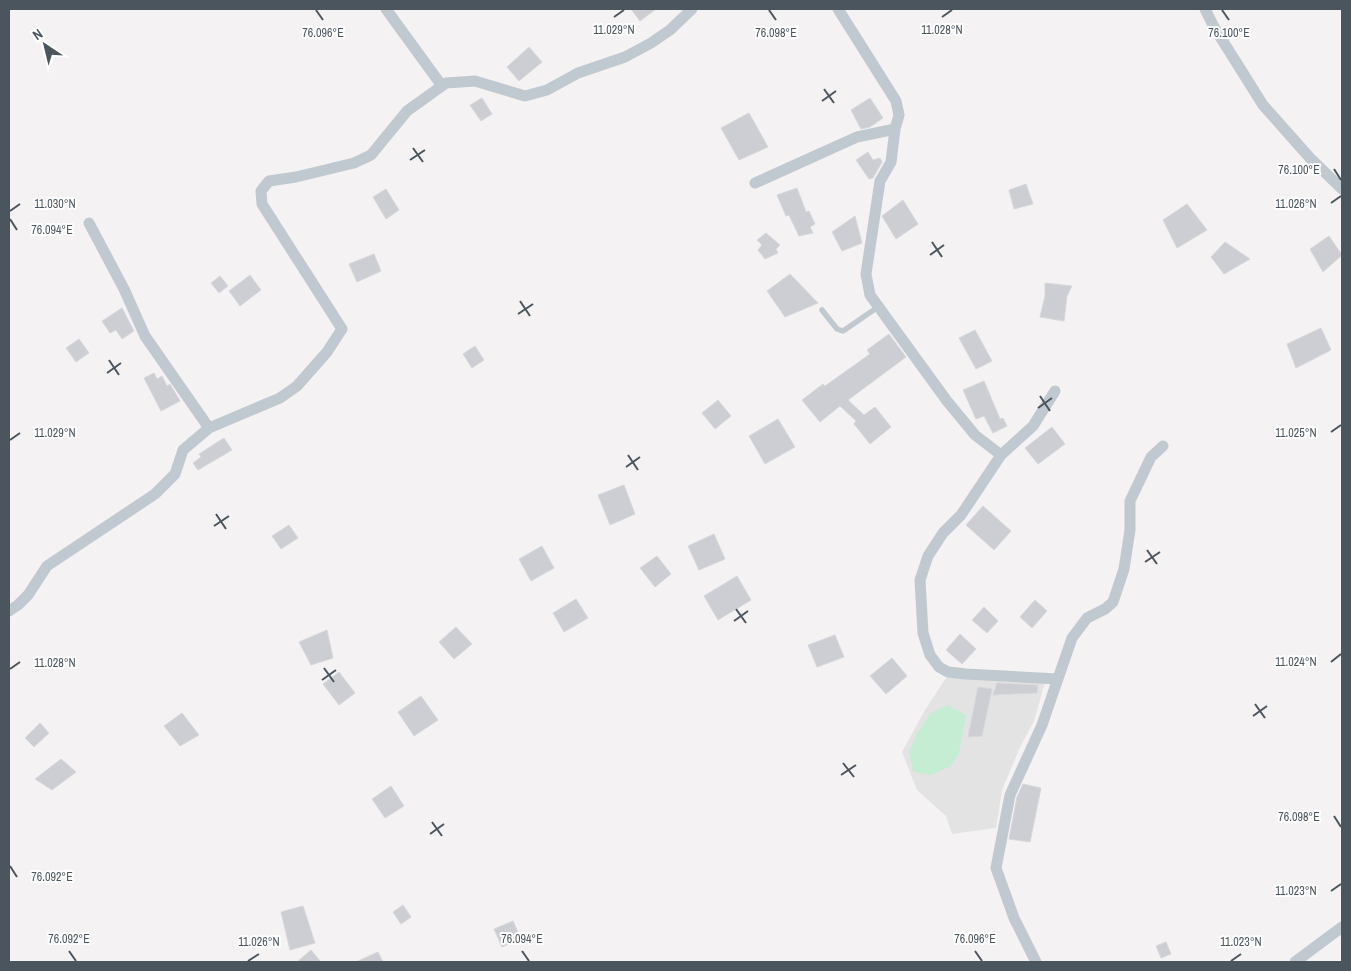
<svg xmlns="http://www.w3.org/2000/svg" width="1351" height="971" font-family="'Archivo Narrow',sans-serif">
<style>
.education{fill:#e4e3e3}
.green{fill:#c4edd4}
.building{fill:#ccced3;stroke:#d6d8dc}
.lines{fill:none;stroke-linecap:round;stroke-linejoin:round}
.service{stroke:#c0c9cf;stroke-width:5.5}
.minor{stroke:#c0c9cf;stroke-width:11}
.ticks{fill:none;stroke:#4a555e;stroke-width:2}
.ticks-label{font-size:12px;text-anchor:middle;fill:#4a555e;stroke:#fff;stroke-width:4;stroke-linejoin:round;paint-order:stroke}
</style>
<rect width="100%" height="100%" fill="#f4f2f2"/>
<path class="education" d="M986 677 1045 682 1034 721 1020 747 1002 790 996 828 952 834 946 816 917 790 902 752 925 710 946 678Z"/>
<path class="green" d="M947 705 966 715 959 754 949 767 931 775 913 772 909 752 916 735 931 713Z"/>
<path class="building" d="M631 9H656L640 21Z
M529 47 542 62 519 81 507 67Z
M482 98 492 114 481 121 470 105Z
M870 98 883 118 870 127 861 129 851 110Z
M749 113 768 147 739 160 721 128Z
M868 152 873 160 880 158 882 162 873 178 869 179 856 160Z
M1026 184 1033 204 1014 209 1009 190Z
M797 188 806 212 809 211 815 224 810 227 813 233 799 236 789 215 786 216 777 195Z
M386 189 399 210 386 219 373 197Z
M903 200 918 224 896 239 882 216Z
M1187 204 1207 230 1177 248 1163 220Z
M855 216 862 243 842 251 832 232Z
M766 233 780 245 776 249 778 253 765 259 758 250 762 245 757 240Z
M1329 236 1342 255 1323 272 1310 249Z
M1225 242 1250 259 1224 274 1211 257Z
M374 254 381 271 357 282 349 264Z
M790 274 818 303 785 317 767 291Z
M250 275 261 290 240 306 229 291Z
M220 276 228 286 219 293 211 283Z
M1045 283 1072 286 1067 296 1064 321 1040 317 1045 296Z
M122 308 134 331 122 339 116 330 110 333 102 321Z
M1321 328 1331 350 1296 368 1287 344Z
M975 330 992 361 976 369 959 338Z
M889 334 906 357 848 400 864 415 875 407 891 427 870 444 854 424 856 421 840 406 820 422 802 400 823 384 825 386 870 354 867 350Z
M79 339 89 353 76 362 66 348Z
M475 346 484 360 472 368 463 354Z
M154 373 157 379 162 376 167 386 170 384 180 401 161 411 144 378Z
M984 381 1000 419 1003 418 1007 426 993 433 984 416 976 419 963 390Z
M718 400 731 416 715 429 702 413Z
M778 419 795 447 765 464 749 436Z
M1052 427 1065 444 1038 464 1025 448Z
M224 438 232 450 198 470 193 463 201 457 199 454Z
M624 485 635 514 610 525 598 495Z
M983 506 1011 531 994 550 966 525Z
M289 525 298 538 281 549 272 536Z
M714 534 725 559 699 570 688 546Z
M542 546 554 568 531 581 519 559Z
M657 556 671 574 655 587 640 568Z
M737 576 751 600 718 620 704 596Z
M576 599 588 618 564 632 553 613Z
M1035 600 1047 611 1032 628 1020 617Z
M984 607 998 621 987 633 972 620Z
M456 627 472 644 454 659 439 642Z
M327 630 333 658 311 665 299 642Z
M960 634 976 649 962 664 946 650Z
M835 635 844 657 817 667 808 645Z
M892 658 907 676 886 694 870 676Z
M339 672 355 693 339 705 323 684Z
M997 683 1038 685 1037 693 993 695Z
M978 687 992 689 982 736 968 737Z
M421 696 438 720 414 736 398 712Z
M182 713 199 735 180 746 164 726Z
M40 723 49 733 34 747 25 738Z
M61 759 76 772 52 790 35 779Z
M1023 784 1041 788 1030 842 1009 839 1017 797Z
M391 786 404 806 385 818 372 799Z
M403 905 411 917 401 924 393 912Z
M303 906 315 943 290 950 281 912Z
M513 921 521 939 502 947 494 929Z
M1166 942 1171 954 1161 958 1156 946Z
M311 950 321 962H297Z
M378 952 383 962H356Z"/>
<g class="lines">
<path class="service" d="M822 310 837 329 843 331 878 307"/>
<path class="minor" d="M386 9 442 86
M838 9 896 101 899 115 895 129 891 162 880 181 866 274 870 295 947 401 975 435 1001 455
M1205 9 1214 27 1263 105 1310 158 1342 189
M755 183 857 137 895 129
M89 223 124 289 145 336 209 428
M1055 391 1033 426 1001 455 961 515 943 533 928 556 920 580 923 633 930 655 939 667 948 672 966 674 1058 679
M9 611 18 605 28 595 47 566 155 494 175 474 183 450 209 428 280 398 297 386 327 352 342 329 262 204 261 191 269 181 296 177 354 163 371 155 407 111 446 83 475 81 525 96 547 90 578 73 625 57 651 43 670 30 692 9
M1036 962 1014 918 996 868 1010 795 1042 725 1072 638 1087 618 1105 609 1113 602 1124 569 1130 530V501L1151 457 1163 446
M1295 962 1342 927"/>
</g>
<path class="ticks" d="M316 10 323 20M769 10 776 20M1222 10 1229 20M614 17 624 10M942 17 952 10M824 89 834 103M822 101 836 91M413 148 423 162M410 160 425 150M1334 169 1341 180M1331 203 1341 196M10 211 20 204M10 219 17 230M932 242 942 257M930 255 944 245M520 301 530 316M518 314 533 304M109 360 119 375M107 373 121 363M1040 396 1050 411M1038 408 1052 398M1331 432 1341 425M10 440 20 433M628 455 638 470M626 467 640 457M216 514 226 529M214 526 229 516M1147 550 1157 564M1145 562 1160 552M736 609 746 623M734 621 748 611M1331 662 1341 654M324 668 334 682M10 669 20 662M322 680 336 670M1255 704 1265 718M1253 716 1267 706M843 763 854 777M841 775 856 765M1334 816 1341 827M432 822 442 836M430 834 444 824M10 866 17 877M1331 891 1341 884M69 951 76 961M522 951 529 961M975 951 982 961M248 961 259 954M1231 961 1241 954"/>
<g class="ticks-label">
<text x="614" y="34">11.029°N</text>
<text x="942" y="34">11.028°N</text>
<text x="776" y="37">76.098°E</text>
<text x="323" y="37">76.096°E</text>
<text x="1229" y="37">76.100°E</text>
<text x="1299" y="174">76.100°E</text>
<text x="1296" y="208">11.026°N</text>
<text x="55" y="208">11.030°N</text>
<text x="52" y="234">76.094°E</text>
<text x="1296" y="437">11.025°N</text>
<text x="55" y="437">11.029°N</text>
<text x="1296" y="666">11.024°N</text>
<text x="55" y="667">11.028°N</text>
<text x="1299" y="821">76.098°E</text>
<text x="52" y="881">76.092°E</text>
<text x="1296" y="895">11.023°N</text>
<text x="69" y="943">76.092°E</text>
<text x="522" y="943">76.094°E</text>
<text x="975" y="943">76.096°E</text>
<text x="259" y="946">11.026°N</text>
<text x="1241" y="946">11.023°N</text>
</g>
<rect width="1351" height="971" fill="none" stroke="#4a555e" stroke-width="20"/>
<g transform="translate(45 45) rotate(325)" stroke="#ffffff" stroke-width="4" paint-order="stroke">
<path d="M0-4L9 19L0 12L-9 19Z" fill="#4a555e"/>
<text y="-8" font-size="14" font-weight="bold" text-anchor="middle" fill="#4a555e">N</text>
</g>
</svg>
